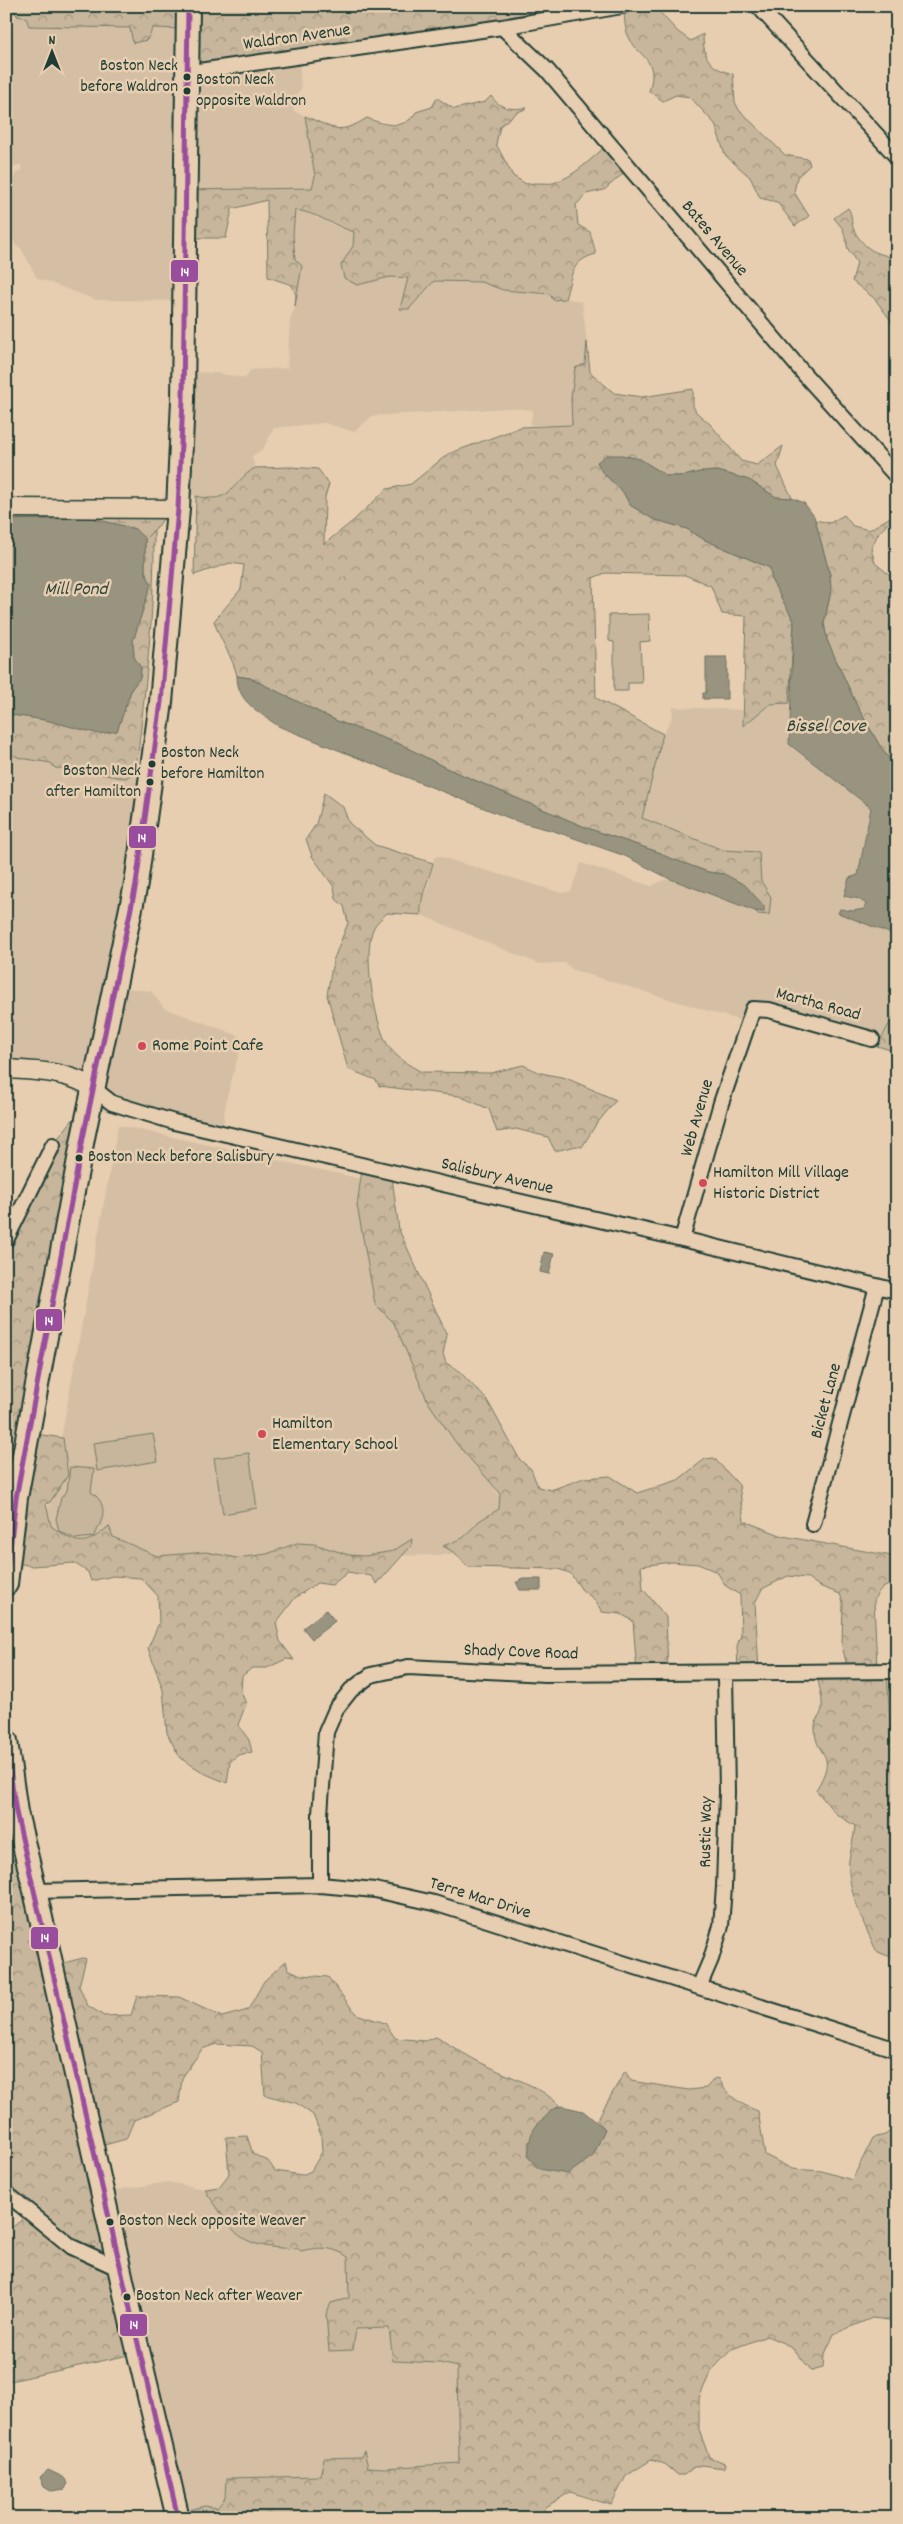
<svg xmlns="http://www.w3.org/2000/svg" width="903" height="2524" font-family="Dekko,sans-serif">
<style>
.built{fill:#d4bfa4}
.forest{fill:url(#forest-crowns);stroke:#737a68}
.wetland{fill:url(#wetland-marsh);stroke:#737a68}
.park{fill:#c7b69b;stroke:#737a68}
.water{fill:#99947f;stroke:#687161}
.lines{fill:none;stroke-linecap:round;stroke-linejoin:round}
.minor-casing{stroke:#1f3d34;stroke-width:18}
.tertiary-casing{stroke:#1f3d34;stroke-width:21}
.primary-casing{stroke:#1f3d34;stroke-width:26}
.minor{stroke:#e8ceb0;stroke-width:14}
.tertiary{stroke:#e8ceb0;stroke-width:18}
.primary{stroke:#e8ceb0;stroke-width:22}
.bus-1-casing{stroke:#e8ceb0;stroke-width:9}
.bus-1{stroke:#994d9d;stroke-width:5}
.bus-dot{fill:#1f3d34;stroke:#e8ceb0;stroke-width:2}
.poi-dot{fill:#d1495b;stroke:#e8ceb0;stroke-width:2}
.labels{text-anchor:middle;dominant-baseline:central;stroke-width:5;stroke-linejoin:round;paint-order:stroke}
.bus-label{font-size:17px;fill:#1f3d34;stroke:#e8ceb0;text-anchor:start}
.street-label{font-size:18px;fill:#1f3d34;stroke:#e8ceb0}
.poi-label{font-size:18px;fill:#1f3d34;stroke:#e8ceb0;text-anchor:start}
.water-label{font-size:19px;font-style:italic;fill:#2b463c;stroke:#e8ceb0}
.line-badge{stroke:#e8ceb0;stroke-width:2}
.badge-label{font-size:14px;text-anchor:middle;font-weight:bold;fill:#fff}
</style>
<defs>
<pattern id="forest-crowns" width="20" height="18" patternUnits="userSpaceOnUse" patternTransform="scale(1.25)"><rect width="20" height="18" fill="#c7b69b"/><path d="M2 6a3 3 0 1 1 6 0M12 15a3 3 0 1 1 6 0" fill="none" stroke="#a1957f"/></pattern>
<pattern id="wetland-marsh" width="20" height="14" patternUnits="userSpaceOnUse" patternTransform="scale(1.25)"><rect width="20" height="14" fill="#c7b69b"/><path d="M1 5h8M5 5V1M11 12h8M15 12V8" fill="none" stroke="#a1957f"/></pattern>
</defs>
<rect width="100%" height="100%" fill="#e8ceb0"/>
<filter id="ink" filterUnits="userSpaceOnUse"><feTurbulence type="fractalNoise" baseFrequency=".02" numOctaves="2"/><feDisplacementMap in="SourceGraphic" scale="10" xChannelSelector="R" yChannelSelector="G"/><feConvolveMatrix kernelMatrix="1 2 1 2 8 2 1 2 1" color-interpolation-filters="sRGB"/></filter>
<g filter="url(#ink)">
<path class="built" d="M17 16 26 18 29 26 131 28 134 43 153 28 183 29 299 56 301 89 293 99 294 111 305 116 315 176 312 188 186 190 181 301 96 300 37 278 21 248 16 246 7 223 6 197 16 173 21 171V165L9 167 6 165V36L12 37 14 18Z
M295 210 306 211 317 218 329 221 334 226 354 232 353 246 341 265 357 285 390 277 408 278 400 309H409L434 281 481 282 503 290 550 294 582 302 587 342 585 364 571 398 572 425H530L533 410 511 408 372 416 354 432 325 423 274 428 263 449 252 456 255 468 227 496 205 498 178 492 184 372 216 373 246 378 250 370 287 368 290 319 296 305 293 234Z
M789 703V744L871 808 858 876 844 896 859 899 867 904 864 909 852 911 841 909 897 936V1010L877 1046 780 1019 750 1018 738 1020 573 970 565 963 539 964 421 915 420 903 429 884 434 858 438 856 562 893 571 891 581 863 651 886 668 878 674 879 755 911 758 914 771 897 761 881 759 852 723 850 641 818 660 740 672 718 673 707 742 710 743 725 770 704Z
M6 752 20 758 51 763 55 768H70L126 778 153 758 118 987 151 991 164 1008 240 1036V1050L226 1100 222 1136 93 1108 96 1082 6 1072Z
M118 1125 376 1182 392 1313 533 1554 39 1560Z
M168 2182 205 2189 239 2236 247 2240 269 2247 301 2251 318 2247 335 2249 348 2257 349 2298 331 2303 356 2329 389 2328 393 2361 440 2363 457 2367 459 2463 384 2468 368 2467 361 2457 324 2458 321 2476 226 2478 225 2498 217 2508 177 2513 103 2192Z"/>
<path class="forest" d="M11 6H615L195 70 183 29 153 28 147 40 133 43 130 28 29 26 26 18 17 16Z
M621 6H654L678 32 691 41 703 34C703 59 710 68 733 74L735 102 739 110 785 155 808 159 810 165 797 177 794 192 809 216 795 226 777 202 760 198 750 177 725 155 715 124 690 97 676 95 663 101 649 91C660 57 638 59 628 35 624 27 625 15 623 7Z
M491 96C501 110 511 109 527 108L516 113 500 126 496 144 513 176 526 184C535 182 549 184 553 183 574 177 591 159 607 145L625 172 604 190 586 194 576 205 578 225 590 232 596 254C569 261 572 278 565 299L553 300 550 294 503 290 481 282 434 281 409 309H400L408 278 390 277 357 285 344 278 341 265 353 246 354 232C334 226 315 212 295 210L293 234 295 259 302 266 295 306 296 295 292 285 268 277 267 200 232 209 226 238H184L185 190 312 188 315 176 305 116C334 128 338 136 367 118 384 125 405 131 416 112L432 107 437 98 454 109 485 102Z
M848 208C853 215 850 222 854 230 856 235 862 242 866 246 877 256 890 254 897 261V329L875 299 852 281 857 263 848 249 843 229 834 218Z
M587 342 590 372 614 393 642 397 693 389V406L696 412 711 425 741 461 757 465 783 446 777 466 792 498 776 497 749 480 718 471 700 472 683 476H667L640 459 602 472 623 492 630 505 653 519 687 529 705 540 770 568 772 581 794 621 789 703 770 704 743 726 746 616 722 614 711 586 685 575 605 573 593 578 596 698 663 734 642 818 723 850 759 852 761 881 771 897 769 915 758 914 755 911 763 912 724 874 708 872 664 856 661 853 587 828 446 768 402 745 337 721 250 678 237 676C233 657 220 641 214 621L241 589 244 565 230 563 194 575 196 496C233 505 230 483 255 468L291 467 318 469 329 484 325 497 324 544 353 521 387 489 411 484 448 454 521 427 572 425 571 398 575 368 585 364Z
M897 513 878 534 871 548 875 563 897 581V769L880 746 857 706 827 640 824 623 831 591 830 575 815 520 830 523 844 515 853 526 869 530Z
M154 530C155 611 145 691 136 771L126 778C102 776 79 768 55 768L51 763 20 758 6 752V714L117 731 132 688 140 678 141 668 134 657 133 641 151 584 145 571V539Z
M324 793 343 807 349 823 375 845 433 863C429 881 419 898 421 915L387 913C383 917 377 922 374 927 362 951 374 1016 385 1040 391 1054 409 1066 422 1072L491 1073 523 1065 541 1073 566 1078 616 1100 595 1126 582 1147 576 1146 555 1151 548 1137 516 1129 497 1132 489 1109 459 1096 379 1086 376 1080 348 1069 327 995 333 961 348 923 344 906 336 899 334 887 312 856 306 839 316 824Z
M897 1010V1052L877 1046Z
M78 1113 29 1433 63 1438 68 1475 50 1502 46 1504 51 1526C77 1545 84 1548 109 1526L113 1537 157 1556 206 1552 237 1558 267 1554 297 1543 314 1544 349 1555 365 1556 393 1551 412 1539 411 1546 377 1584 371 1576 348 1572 332 1585 317 1583 295 1598 276 1623 280 1641 294 1660 286 1659 267 1668H252L242 1676 241 1691 246 1704 238 1725 249 1740 252 1752 238 1755 230 1762 227 1783 206 1774 180 1758 167 1733 163 1690 148 1648 159 1623 158 1596 141 1578 113 1576 91 1581 88 1572 74 1563 32 1566 8 1561 13 1456 6 1455V1215L14 1219 55 1142Z
M362 1170 392 1178 399 1230 447 1335 443 1354 446 1363 459 1371 487 1400 520 1460 531 1469 538 1487 551 1490 584 1478 610 1476 637 1493 678 1480 705 1459 714 1458 739 1485 744 1521 783 1536 897 1557V1584C884 1585 878 1589 874 1601L877 1667 887 1672 891 1741 897 1749 895 1768 897 1770V1959L877 1952C865 1927 846 1888 849 1860 851 1848 854 1837 855 1826L836 1814 816 1790C840 1750 815 1759 815 1729 814 1721 822 1715 822 1707 823 1696 818 1683 816 1672L848 1670 842 1646 843 1602 840 1594 819 1586 808 1578 788 1576 762 1589 755 1603 759 1671 738 1672 737 1646 741 1635 740 1595 726 1586 717 1572 698 1564 672 1562 641 1566 643 1589 666 1617 668 1672 637 1673 633 1621 621 1614 602 1612 594 1599 582 1590 570 1573 558 1569 468 1567 455 1553 443 1546 463 1538 479 1521 499 1509 500 1493 456 1443 428 1402 394 1323 375 1304 357 1205Z
M23 1855 52 1966 83 1958 86 1959 79 1986 87 2005 104 2016 131 2015 137 1996 179 1997 222 2017 248 2010 264 1981 286 1961 288 1969 301 1975 328 1977 356 2014 385 2023 395 2038 425 2041 436 2037C454 2047 471 2059 490 2067 514 2079 541 2086 560 2106 550 2110 546 2118 537 2125L605 2129 597 2120 625 2071 631 2081 689 2090 706 2088 715 2078 720 2079C724 2095 744 2106 758 2111L765 2155 792 2169 822 2171 852 2180 873 2138 885 2135 893 2129 897 2141V2321L872 2318 834 2334 824 2356 823 2368 812 2371 792 2347 767 2336 732 2349 711 2371 699 2398V2430L709 2457 725 2463 724 2468 701 2465 694 2467 684 2475H678L665 2464 651 2460 626 2476 611 2505 570 2492 546 2507 541 2518H177V2513L205 2506 217 2508 225 2498 226 2478 320 2476 324 2458 361 2457 364 2451 368 2467 384 2468 459 2463 457 2367 440 2363 393 2361 389 2328 356 2329 353 2350 329 2351 326 2314 331 2303 349 2298 348 2257C332 2246 319 2247 301 2251L298 2249C280 2248 256 2248 240 2236 228 2227 218 2207 208 2195L205 2189 219 2187 229 2174 226 2137 247 2136 253 2154 268 2161 275 2171 302 2175 311 2171 322 2152 321 2135 313 2115 296 2103 265 2095 262 2052 252 2046 216 2044 202 2049 182 2078 179 2102 134 2120 126 2139 94 2148 138 2353 6 2382V2232L28 2215 6 2193V1862Z"/>
<path class="wetland" d="M6 506 167 513 159 525 145 539 135 529 91 518 6 520Z"/>
<path class="park" d="M649 614 650 641 640 642 642 683H628V691H614V642L609 641V615Z
M153 1434 158 1461 97 1471 93 1443Z
M249 1453 257 1508 223 1514 214 1458Z
M70 1467 94 1469 91 1492C110 1505 103 1521 93 1537L75 1539 59 1531 56 1519 61 1498 67 1491Z"/>
<path class="water" d="M607 455H622L640 459 667 476H683L700 472 718 471 749 480 776 497 792 498 804 503 814 516 830 575 831 591 824 623 827 640 857 706 880 746 897 769V936L838 913 840 909 852 911 864 909 866 904 859 899 844 896 849 878 858 875 871 808 789 744 794 621 772 581 770 568 705 540 687 529 653 519 630 505 623 492 602 472 597 462Z
M91 518 135 529 145 539V571L151 584 133 641 134 657 141 668 140 678 132 688 117 731 99 734 45 720 6 714V520Z
M706 657H727V699H703V693H706Z
M237 676 250 678 337 721 402 745 446 768 587 828 661 853 665 856 708 872 724 874 745 885 764 906V912L755 911 668 878 625 856 554 831 519 822 278 726C259 712 237 702 237 676Z
M544 1252 554 1254 549 1274 540 1272Z
M520 1579H541V1590H520L516 1582H519Z
M326 1610 335 1621 312 1639 303 1628Z
M562 2106 583 2111 605 2129 593 2156 568 2174 539 2169 528 2157C529 2146 529 2134 537 2125 542 2119 547 2117 551 2110Z
M48 2470 63 2477 68 2483 65 2489 51 2491 44 2487 40 2477Z"/>
<g class="lines">
<g class="minor-casing">
<path id="minor" d="M758 6 897 157
M502 27 547 70 805 375 897 477
M185 73 502 27 622 6
M93 1088 112 1103 174 1122 682 1239 897 1291
M682 1239 721 1103 753 1009 769 1010 872 1039
M6 1240 53 1145
M813 1524 877 1286
M320 1885V1814L326 1732 336 1709 351 1690 371 1675 408 1667 545 1674 897 1671
M35 1891 320 1885 375 1890 434 1903 897 2050
M699 1987 711 1959 721 1926 724 1887 727 1792 725 1674
M6 2193 72 2247 120 2269"/>
</g>
<g class="tertiary-casing">
<path id="tertiary" d="M6 508 178 509
M6 1069C37 1071 67 1071 93 1088"/>
</g>
<g class="primary-casing">
<path id="primary" d="M6 1584 16 1498 83 1138 136 884 161 702 178 509 183 400 188 6
M6 1741 16 1812 35 1891 132 2325 178 2518"/>
</g>
<use href="#minor" class="minor"/>
<use href="#tertiary" class="tertiary"/>
<use href="#primary" class="primary"/>
<g class="bus-1-casing">
<path id="bus-1" d="M6 1582 16 1498 83 1138 136 884 161 702 178 509 183 400 188 6
M6 1743 16 1812 178 2518"/>
</g>
<use href="#bus-1" class="bus-1"/>
</g>
</g>
<g class="bus-dot">
<circle cx="187" cy="77" r="4.5"/>
<circle cx="187" cy="91" r="4.5"/>
<circle cx="152" cy="764" r="4.5"/>
<circle cx="150" cy="782" r="4.5"/>
<circle cx="79" cy="1158" r="4.5"/>
<circle cx="110" cy="2222" r="4.5"/>
<circle cx="127" cy="2297" r="4.5"/>
</g>
<g class="poi-dot">
<circle cx="142" cy="1046" r="5"/>
<circle cx="703" cy="1183" r="5"/>
<circle cx="262" cy="1434" r="5"/>
</g>
<g class="labels">
<g class="bus-label">
<text x="178" y="67" text-anchor="end">Boston Neck<tspan x="178" dy="21">before Waldron</tspan></text>
<text x="196" y="81">Boston Neck<tspan x="196" dy="21">opposite Waldron</tspan></text>
<text x="161" y="754">Boston Neck<tspan x="161" dy="21">before Hamilton</tspan></text>
<text x="141" y="772" text-anchor="end">Boston Neck<tspan x="141" dy="21">after Hamilton</tspan></text>
<text x="88" y="1158">Boston Neck before Salisbury</text>
<text x="119" y="2222">Boston Neck opposite Weaver</text>
<text x="136" y="2297">Boston Neck after Weaver</text>
</g>
<g class="street-label">
<text transform="translate(297 38) rotate(-8)">Waldron Avenue</text>
<text transform="translate(714 239) rotate(50)">Bates Avenue</text>
<text transform="translate(818 1005) rotate(15)">Martha Road</text>
<text transform="translate(698 1118) rotate(-74)">Web Avenue</text>
<text transform="translate(497 1177) rotate(13)">Salisbury Avenue</text>
<text transform="translate(827 1401) rotate(-75)">Bicket Lane</text>
<text transform="translate(521 1653) rotate(2)">Shady Cove Road</text>
<text transform="translate(707 1832) rotate(-89)">Rustic Way</text>
<text transform="translate(480 1899) rotate(17)">Terre Mar Drive</text>
</g>
<g class="poi-label">
<text x="152" y="1046">Rome Point Cafe</text>
<text x="713" y="1173">Hamilton Mill Village<tspan x="713" dy="21">Historic District</tspan></text>
<text x="272" y="1424">Hamilton<tspan x="272" dy="21">Elementary School</tspan></text>
</g>
<g class="water-label">
<text x="76" y="590">Mill Pond</text>
<text x="826" y="727">Bissel Cove</text>
</g>
</g>
<g class="line-badge">
<rect x="170" y="259" width="29" height="24" rx="5" fill="#994d9d"/>
<rect x="128" y="825" width="29" height="24" rx="5" fill="#994d9d"/>
<rect x="35" y="1308" width="28" height="24" rx="5" fill="#994d9d"/>
<rect x="30" y="1926" width="29" height="24" rx="5" fill="#994d9d"/>
<rect x="119" y="2313" width="29" height="24" rx="5" fill="#994d9d"/>
</g>
<g class="badge-label">
<text x="185" y="276">14</text>
<text x="142" y="842">14</text>
<text x="49" y="1325">14</text>
<text x="45" y="1942">14</text>
<text x="134" y="2329">14</text>
</g>
<rect width="903" height="2524" fill="none" stroke="#e8ceb0" stroke-width="25"/>
<rect x="12" y="12" width="878" height="2499" fill="none" stroke="#1f3d34" stroke-width="2" filter="url(#ink)"/>
<g transform="translate(52 52)" stroke="#e8ceb0" stroke-width="4" paint-order="stroke">
<path d="M0-4L9 19L0 12L-9 19Z" fill="#1f3d34"/>
<text y="-8" font-size="14" font-weight="bold" text-anchor="middle" fill="#1f3d34">N</text>
</g>
</svg>
